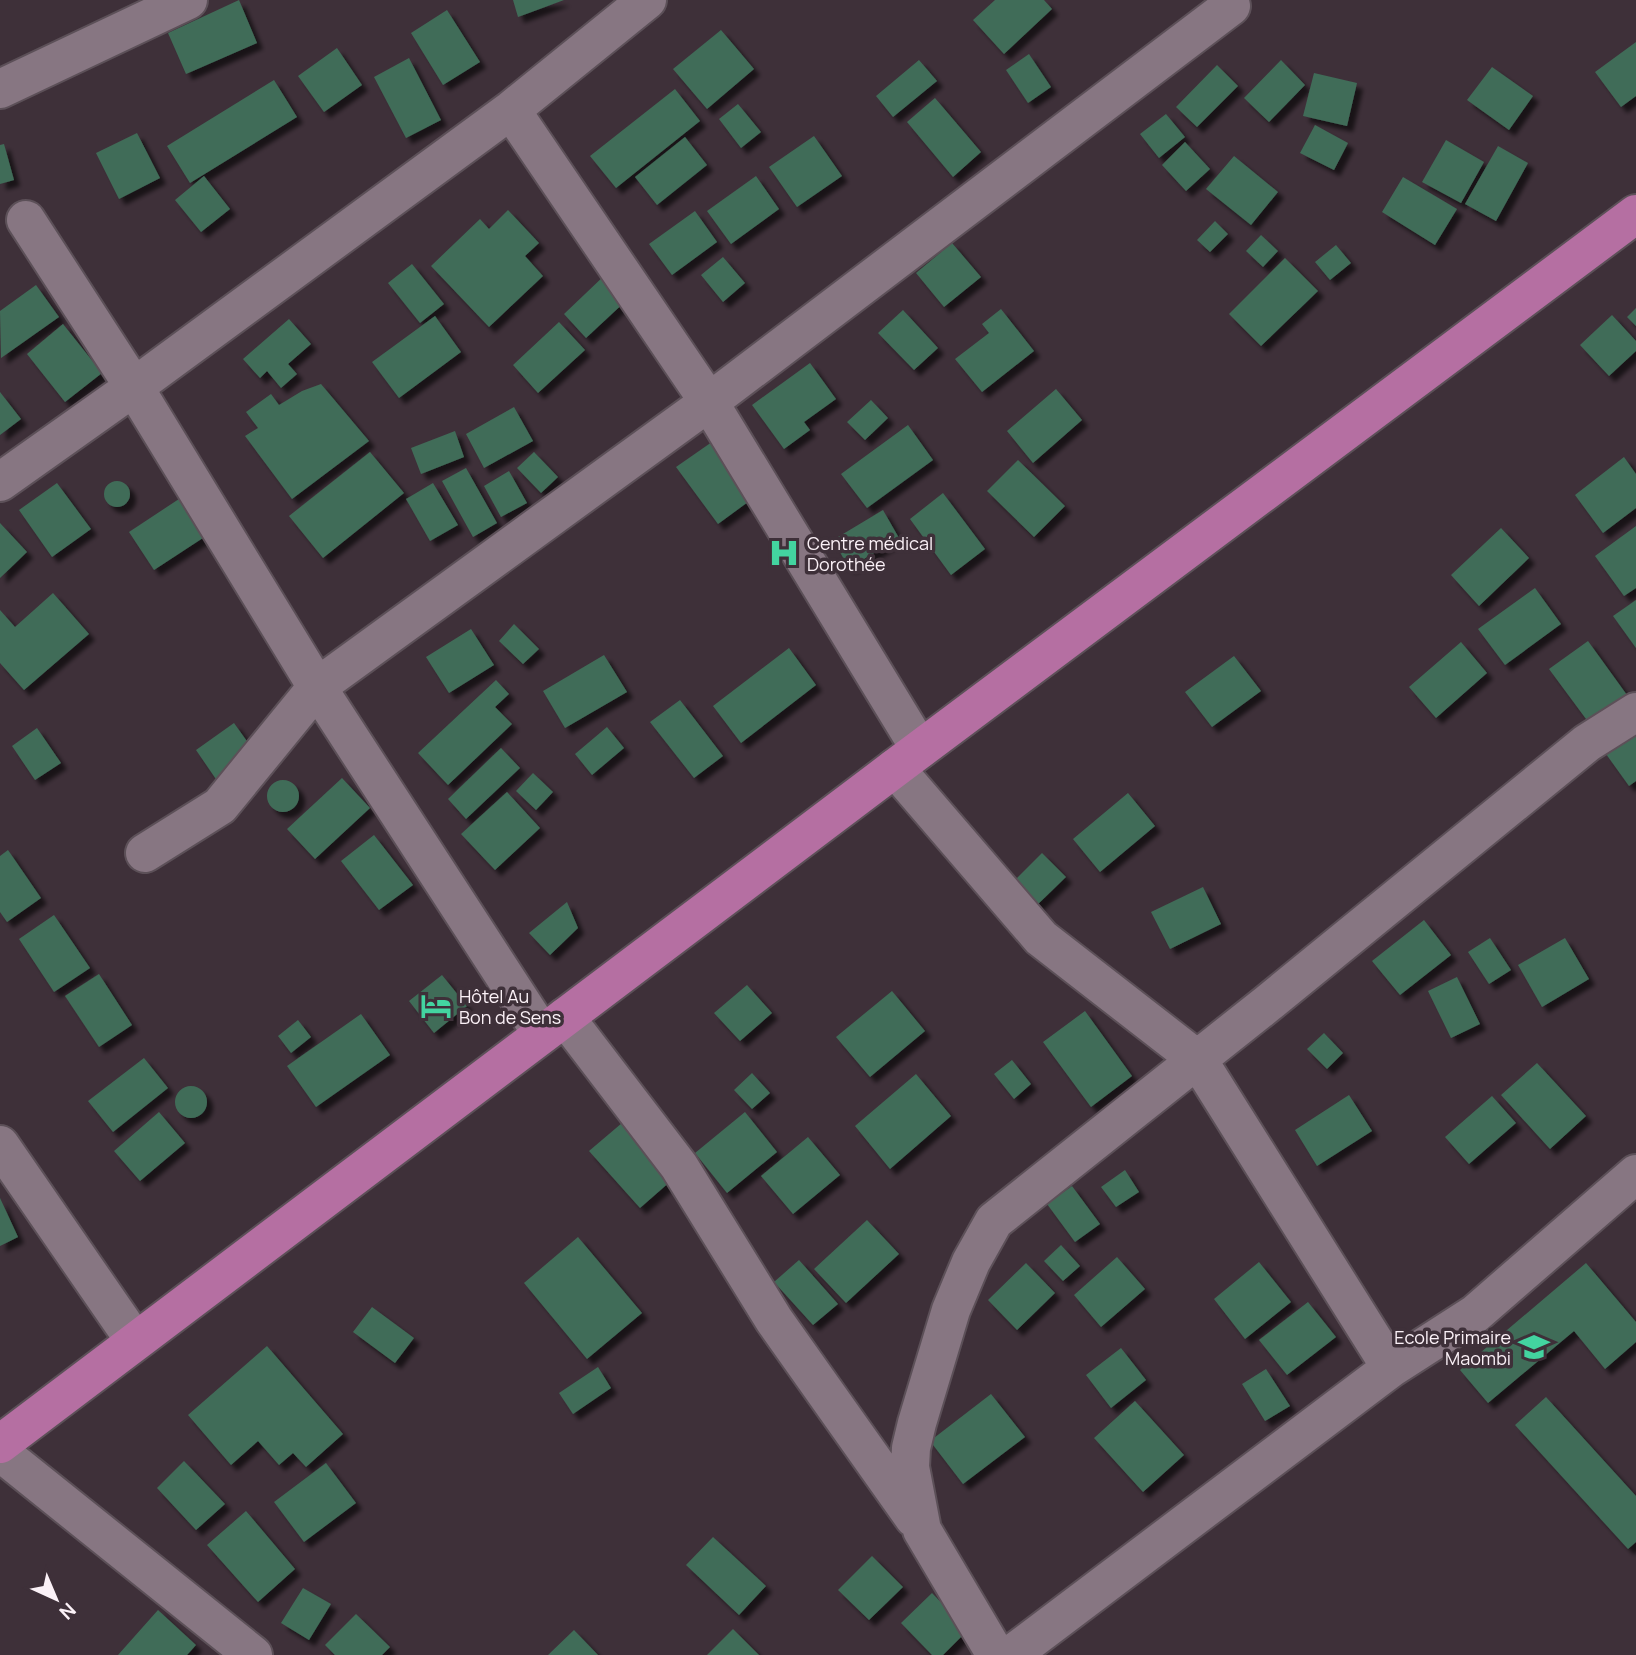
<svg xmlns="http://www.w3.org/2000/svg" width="1636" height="1655" font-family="Manrope,sans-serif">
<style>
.building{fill:#406c58;filter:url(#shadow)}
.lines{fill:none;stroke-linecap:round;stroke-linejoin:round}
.minor-casing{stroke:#5c5058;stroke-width:42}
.major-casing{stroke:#5c5058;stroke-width:42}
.minor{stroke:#877682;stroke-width:38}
.major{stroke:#b56fa2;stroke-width:38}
.labels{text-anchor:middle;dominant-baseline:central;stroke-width:7;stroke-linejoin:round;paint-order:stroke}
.poi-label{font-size:18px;fill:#fbf1f7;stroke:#3e3039;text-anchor:start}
</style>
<defs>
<filter id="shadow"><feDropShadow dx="6" dy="6" stdDeviation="2" flood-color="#0009"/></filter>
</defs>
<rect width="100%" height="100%" fill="#3e3039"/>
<path class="building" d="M239 0 257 43 186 74 168 33Z
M513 0H564L518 17Z
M995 0H1044L1052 9 1004 54 973 20Z
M447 10 480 62 443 85 411 33Z
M721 30 754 69 707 109 673 69Z
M1636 42V96L1621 107 1595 72Z
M337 48 362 85 324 112 298 76Z
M1029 54 1051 87 1028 103 1006 70Z
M409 58 441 120 406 138 374 77Z
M919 60 937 81 893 117 876 96Z
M1281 60 1305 85 1269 122 1244 98Z
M1217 65 1238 86 1197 127 1176 107Z
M1492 67 1533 96 1509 130 1467 100Z
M1314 73 1357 83 1347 126 1303 116Z
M274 80 297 117 190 183 167 146Z
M675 89 700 121 616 188 590 156Z
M935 98 981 152 953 177 907 122Z
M738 104 761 132 741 148 719 119Z
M1166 114 1185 137 1159 158 1140 134Z
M1315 125 1348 143 1334 170 1300 153Z
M137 133 160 178 119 199 96 153Z
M814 136 842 176 797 207 769 167Z
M685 137 707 165 657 205 635 177Z
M1446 140 1484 162 1461 203 1422 182Z
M1185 142 1210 169 1186 191 1162 165Z
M4 144 14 180 0 184V145Z
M1498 146 1528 163 1496 221 1465 204Z
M1234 156 1278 192 1251 225 1206 189Z
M204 176 230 209 201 232 175 200Z
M756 176 779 209 731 244 707 211Z
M1403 177 1457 209 1435 245 1382 212Z
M508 210 539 243 525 256 543 276 489 327 431 266 480 219 489 229Z
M695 211 717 242 672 275 649 244Z
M1215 221 1228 234 1210 252 1197 240Z
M1261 235 1278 251 1263 267 1246 251Z
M952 243 981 277 944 307 916 273Z
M1336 245 1351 263 1330 280 1315 262Z
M723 257 745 283 723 302 701 275Z
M1285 258 1318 291 1261 346 1229 314Z
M412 264 444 304 420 323 388 283Z
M606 274 629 298 586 338 564 314Z
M36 285 59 317 1 358 0 311Z
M1636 308V326L1627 317Z
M1001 309 1034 351 982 392 955 359 989 333 982 324Z
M903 310 938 348 914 370 878 333Z
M1612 315 1636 341V351L1609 376 1580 345Z
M435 316 461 352 399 398 372 362Z
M289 319 311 344 288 364 297 374 281 388 267 371 260 378 243 359Z
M559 322 585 350 538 393 513 365Z
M63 324 102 373 65 402 27 354Z
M810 363 836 399 804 422 810 430 784 449 752 405Z
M321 384 369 441 292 499 245 436 258 428 246 412 271 394 279 405 302 391Z
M1056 389 1082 420 1033 463 1007 431Z
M0 392 21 419 0 435Z
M871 400 888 418 865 440 847 422Z
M514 407 533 441 484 468 466 434Z
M908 425 933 460 867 508 841 474Z
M455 431 464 457 421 474 411 448Z
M722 435 763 491 718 524 676 467Z
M370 452 404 493 323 558 289 516Z
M534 452 558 477 541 493 517 468Z
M1624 457 1636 474V508L1603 533 1575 495Z
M1018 460 1065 506 1034 537 987 491Z
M466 468 497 523 473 537 442 481Z
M509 471 527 503 501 517 484 486Z
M104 494a13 13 0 1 1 26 0a13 13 0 1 1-26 0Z
M57 483 91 529 52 557 19 510Z
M433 483 458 525 430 541 406 499Z
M943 493 985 549 951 575 910 519Z
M185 495 209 534 154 570 129 532Z
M883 510 899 538 849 568 833 540Z
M0 523 27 552 0 578Z
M1636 526V588L1624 596 1595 556Z
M1501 528 1529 558 1479 606 1451 575Z
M1535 588 1561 624 1505 665 1478 629Z
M53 593 89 634 24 690 0 663V610L15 627Z
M1636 600V648L1613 616Z
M514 624 539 649 523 664 499 641Z
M471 629 494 665 449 693 426 657Z
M1588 641 1627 695 1589 723 1549 669Z
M1461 642 1487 673 1436 718 1409 687Z
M789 648 816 685 741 743 713 706Z
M604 655 627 692 565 728 543 691Z
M1234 656 1261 691 1212 727 1185 692Z
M496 680 509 694 495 707 512 724 448 785 418 753Z
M680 700 723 756 694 778 650 722Z
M234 723 259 758 220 785 196 750Z
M607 727 624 748 592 775 575 754Z
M37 728 61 763 35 780 12 746Z
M1636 732V781L1629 786 1606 754Z
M501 748 520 768 466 819 448 799Z
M533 773 553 792 536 810 516 791Z
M342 778 370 808 315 859 287 829Z
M267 796a16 16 0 1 1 32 0a16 16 0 1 1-32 0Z
M507 792 540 828 495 870 461 834Z
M1128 793 1155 826 1100 872 1073 839Z
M374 835 413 885 379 910 341 861Z
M8 850 41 898 7 922 0 912V856Z
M1042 853 1066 877 1035 907 1012 883Z
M1203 887 1221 924 1170 949 1151 912Z
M567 902 578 928 550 955 529 933Z
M54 915 90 968 54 992 19 939Z
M1424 920 1451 955 1400 995 1372 961Z
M1490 938 1511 970 1489 984 1468 952Z
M1565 938 1589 979 1542 1007 1518 965Z
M99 974 132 1025 99 1047 65 996Z
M442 975 467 1006 434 1033 409 1001Z
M1457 977 1480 1024 1451 1038 1428 991Z
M747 985 772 1013 740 1041 714 1013Z
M892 991 925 1031 870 1077 836 1037Z
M1085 1011 1132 1076 1091 1107 1043 1042Z
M361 1014 390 1055 316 1107 287 1066Z
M298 1020 311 1037 291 1053 278 1036Z
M1324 1033 1343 1053 1327 1069 1307 1049Z
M144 1058 168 1088 113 1132 88 1101Z
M1012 1060 1031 1084 1014 1099 994 1074Z
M1537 1063 1586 1116 1550 1149 1501 1095Z
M752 1073 770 1093 752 1109 734 1090Z
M916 1074 951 1116 890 1169 855 1126Z
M175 1102a16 16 0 1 1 32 0a16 16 0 1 1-32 0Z
M1349 1095 1372 1131 1317 1166 1295 1130Z
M1492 1096 1516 1123 1469 1164 1445 1137Z
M159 1112 185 1143 140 1181 114 1151Z
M745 1112 777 1152 727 1193 695 1153Z
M622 1123 672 1180 640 1208 589 1151Z
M808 1137 840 1175 793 1214 761 1176Z
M1125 1170 1139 1192 1116 1207 1101 1187Z
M1072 1186 1100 1224 1075 1242 1047 1204Z
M0 1198 18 1237 0 1246Z
M867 1220 899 1254 846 1303 814 1269Z
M578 1237 642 1313 587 1359 524 1283Z
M1061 1245 1080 1266 1063 1281 1044 1261Z
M1117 1257 1145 1289 1101 1327 1074 1295Z
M799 1260 838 1304 813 1325 774 1282Z
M1259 1262 1291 1302 1245 1339 1214 1299Z
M1026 1263 1055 1293 1017 1330 988 1300Z
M1586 1263 1636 1322V1342L1605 1369 1574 1331 1488 1403 1460 1370Z
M1308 1302 1336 1337 1287 1375 1259 1340Z
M372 1307 414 1338 395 1363 353 1332Z
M267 1346 343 1434 306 1467 293 1453 279 1465 258 1441 231 1465 188 1415Z
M1121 1348 1146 1380 1111 1408 1086 1375Z
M598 1367 611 1388 573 1414 559 1393Z
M1266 1369 1290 1406 1265 1421 1242 1384Z
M991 1394 1025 1437 963 1484 930 1441Z
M1546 1397 1636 1496V1542L1628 1549 1515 1425Z
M1135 1401 1184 1455 1143 1492 1094 1438Z
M184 1461 225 1504 196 1530 157 1488Z
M326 1463 356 1503 304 1542 274 1502Z
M246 1511 295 1569 258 1602 207 1545Z
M713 1537 766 1586 739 1615 686 1565Z
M872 1556 903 1587 869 1620 838 1590Z
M303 1588 331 1604 309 1640 281 1623Z
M932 1593 968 1630 943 1655H932L901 1623Z
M158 1610 196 1645 187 1655H118Z
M356 1614 390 1647 382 1655H335L325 1645Z
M733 1629 759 1655H707Z
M574 1630 598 1655H548Z"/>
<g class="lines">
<g class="minor-casing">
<path id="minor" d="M0 89 188 0
M511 110 709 402 920 749
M26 220 134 387 317 687 542 1034
M0 482 134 387 511 110 647 0
M895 768 1041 938 1198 1060 1391 1368
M145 853 220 806 317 687 709 402 1231 6
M565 1017 679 1166 774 1320 914 1518
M0 1145 135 1341
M0 1452 253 1655
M996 1655 922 1530 910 1467 911 1448 917 1423 951 1310 971 1262 994 1221 1267 1004 1587 743 1636 712
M1011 1655 1391 1368 1475 1314 1636 1174"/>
</g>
<g class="major-casing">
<path id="major" d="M0 1444 895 768 1636 214"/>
</g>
<use href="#minor" class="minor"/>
<use href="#major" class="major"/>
</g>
<defs>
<g id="hospital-bare" transform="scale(2.415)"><path d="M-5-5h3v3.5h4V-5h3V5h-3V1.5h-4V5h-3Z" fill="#43d4a0" stroke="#3e3039" stroke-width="2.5" paint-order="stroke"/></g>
<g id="hotel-bare" transform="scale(2.415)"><path d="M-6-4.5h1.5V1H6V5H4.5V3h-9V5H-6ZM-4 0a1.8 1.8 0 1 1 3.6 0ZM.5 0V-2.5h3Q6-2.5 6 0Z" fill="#43d4a0" stroke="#3e3039" stroke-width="2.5" paint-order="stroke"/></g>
<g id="school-bare" transform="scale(2.415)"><path d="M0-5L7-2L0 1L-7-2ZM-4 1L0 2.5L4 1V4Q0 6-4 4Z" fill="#43d4a0" stroke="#3e3039" stroke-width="2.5" paint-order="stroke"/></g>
</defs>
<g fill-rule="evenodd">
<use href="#hospital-bare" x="784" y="553"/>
<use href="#hotel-bare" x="436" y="1006"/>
<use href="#school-bare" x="1534" y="1347"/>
</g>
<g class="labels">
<g class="poi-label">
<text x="807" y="543">Centre médical<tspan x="807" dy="21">Dorothée</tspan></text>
<text x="459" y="996">Hôtel Au<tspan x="459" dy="21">Bon de Sens</tspan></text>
<text x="1511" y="1337" text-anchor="end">Ecole Primaire<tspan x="1511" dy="21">Maombi</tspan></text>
</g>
</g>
<g transform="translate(56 1599) rotate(136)" stroke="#3e3039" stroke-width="5" paint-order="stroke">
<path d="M0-5L12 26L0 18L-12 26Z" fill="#fbf1f7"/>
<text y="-10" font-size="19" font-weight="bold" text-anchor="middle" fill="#fbf1f7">N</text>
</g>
</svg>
